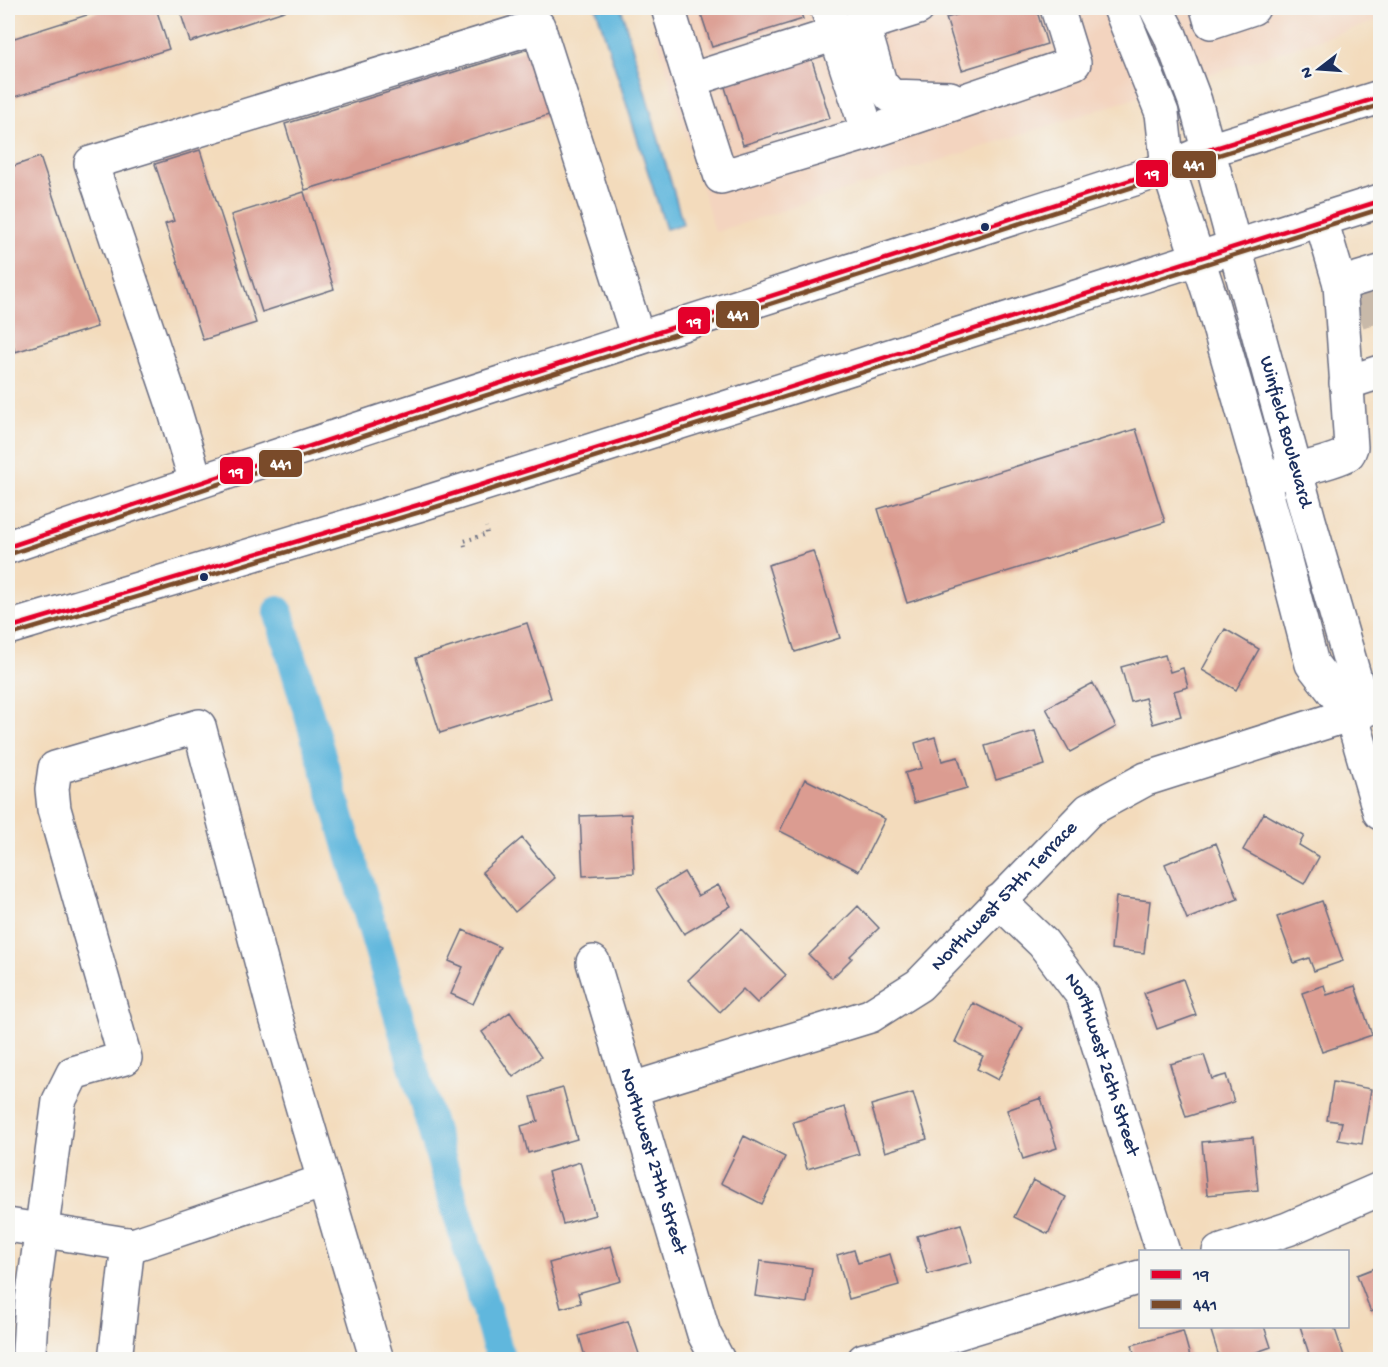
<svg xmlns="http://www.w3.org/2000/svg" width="1388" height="1367" font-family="'Gochi Hand',sans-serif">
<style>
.built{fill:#f3d4bf}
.water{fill:#60b7dd;stroke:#3e739e;stroke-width:1.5}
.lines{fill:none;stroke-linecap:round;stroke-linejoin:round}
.canal{stroke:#60b7dd;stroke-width:30}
.building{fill:#db9c91}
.minor-tunnel{stroke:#c8b9a9;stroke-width:33;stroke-dasharray:33 16;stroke-linecap:butt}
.minor-casing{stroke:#676b7f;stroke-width:36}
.major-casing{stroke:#676b7f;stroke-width:36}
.path{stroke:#676b7f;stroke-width:4;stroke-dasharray:1.5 4.5;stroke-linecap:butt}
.minor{stroke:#fff;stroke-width:33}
.major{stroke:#fff;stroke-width:33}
.bus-1-casing{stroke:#f6f6f2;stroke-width:9}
.bus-2-casing{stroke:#f6f6f2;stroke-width:9}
.bus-1{stroke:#e4002b;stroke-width:4.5}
.bus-2{stroke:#7a4b2a;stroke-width:4.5}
.bus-dot{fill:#1b2f5e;stroke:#f6f6f2;stroke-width:2}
.labels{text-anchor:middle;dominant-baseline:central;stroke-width:5;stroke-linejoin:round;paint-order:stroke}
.street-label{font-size:20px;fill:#1b2f5e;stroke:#f6f6f2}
.line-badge{stroke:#f6f6f2;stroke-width:2}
.badge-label{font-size:16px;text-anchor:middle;font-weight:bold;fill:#fff}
</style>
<rect width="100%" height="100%" fill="#f6f6f2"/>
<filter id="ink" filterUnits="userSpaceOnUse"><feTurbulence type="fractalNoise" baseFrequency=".0167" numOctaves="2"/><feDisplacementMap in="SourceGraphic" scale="12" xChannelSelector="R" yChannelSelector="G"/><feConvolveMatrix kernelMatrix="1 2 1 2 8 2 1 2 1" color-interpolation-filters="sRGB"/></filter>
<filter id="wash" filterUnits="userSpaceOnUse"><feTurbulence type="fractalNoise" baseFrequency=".008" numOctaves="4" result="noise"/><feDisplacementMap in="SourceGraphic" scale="24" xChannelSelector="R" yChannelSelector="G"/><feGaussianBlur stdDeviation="1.35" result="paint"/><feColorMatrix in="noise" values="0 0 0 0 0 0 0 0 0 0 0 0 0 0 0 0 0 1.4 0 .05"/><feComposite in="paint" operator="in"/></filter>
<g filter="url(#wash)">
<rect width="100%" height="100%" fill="#f3dbbc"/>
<path class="built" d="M648 8H1380V20L715 232Z"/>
<path class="water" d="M596 8H621L683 224 666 229Z"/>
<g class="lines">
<path class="canal" d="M278 611 501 1360"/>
</g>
<g id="blocks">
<path class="building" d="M105 8H156L169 49 8 99V40L106 9Z
M179 8H293L190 42Z
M699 8H799L803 19 712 47Z
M980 8H1036L1047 44 962 70 946 18Z
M532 48 552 114 305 190 285 124Z
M811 57 830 118 743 145 724 84Z
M200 150 256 323 203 340 165 224 174 221 155 164Z
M40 157 97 327 15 352 8 328V168Z
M304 192 334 289 262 312 231 215Z
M1136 429 1165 522 907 603 878 509Z
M813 551 840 638 795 652 768 565Z
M527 623 551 698 440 733 416 658Z
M1225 629 1259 649 1236 690 1202 670Z
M1165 655 1170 672 1183 668 1188 687 1174 691 1181 716 1153 724 1145 698 1131 702 1121 667Z
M1093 683 1116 727 1070 752 1046 708Z
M1035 731 1045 765 996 780 985 746Z
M935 737 942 761 958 757 967 788 914 803 905 773 922 768 915 743Z
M805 779 885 819 859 871 780 831Z
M1264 813 1304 836 1299 845 1319 857 1304 884 1243 850Z
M631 814 634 873 583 876 580 816Z
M522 838 555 878 515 912 482 872Z
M1216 843 1238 899 1187 919 1165 864Z
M684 872 698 896 718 885 731 906 684 934 656 889Z
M1116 897 1150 901 1144 953 1111 949Z
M1322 901 1343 961 1314 971 1309 958 1294 963 1277 917Z
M858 906 879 928 850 956 852 958 832 978 809 955Z
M741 929 786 975 757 1003 743 989 720 1012 688 980Z
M463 930 500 947 473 1004 451 994 463 967 449 961Z
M1183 979 1196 1015 1157 1029 1144 993Z
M1324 985 1327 995 1355 986 1372 1035 1322 1052 1302 993Z
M973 1003 1023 1028 998 1080 977 1069 983 1056 955 1042Z
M510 1012 541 1057 513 1077 482 1032Z
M1204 1055 1212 1079 1226 1075 1234 1102 1186 1117 1170 1064Z
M1333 1082 1371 1089 1362 1144 1338 1140 1342 1122 1327 1120Z
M563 1088 577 1139 528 1153 521 1126 538 1121 531 1097Z
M913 1093 927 1139 885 1152 871 1105Z
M1041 1098 1057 1148 1023 1159 1007 1110Z
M845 1107 859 1154 807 1169 793 1122Z
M744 1136 785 1157 762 1204 721 1183Z
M1253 1137 1258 1190 1207 1195 1202 1142Z
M580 1162 595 1215 563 1224 548 1172Z
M1033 1180 1066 1197 1048 1234 1014 1217Z
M961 1224 972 1262 928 1274 917 1236Z
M611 1246 621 1281 578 1293 581 1303 561 1308 549 1263Z
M854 1250 858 1263 890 1254 899 1285 849 1299 837 1255Z
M760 1261 812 1268 807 1303 755 1296Z
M1380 1266V1308L1371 1312 1357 1275Z
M628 1321 641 1360H586L579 1336Z
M1225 1326H1264L1271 1347 1234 1360H1220L1211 1331Z
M1300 1326H1334L1344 1356 1334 1360H1311Z
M1183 1331 1191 1360H1136L1132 1345Z"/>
</g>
</g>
<g filter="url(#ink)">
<use href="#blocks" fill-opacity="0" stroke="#676b7f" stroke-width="1.5"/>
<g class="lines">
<path class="minor-tunnel" d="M1369 291 1380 325"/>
<g class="minor-casing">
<g id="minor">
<path d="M668 8 690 80 918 8"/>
<path d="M827 8 868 133"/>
<path d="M1120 8 1162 113 1168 168 1210 296 1277 530 1312 664 1351 714 1380 813"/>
<path id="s1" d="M1156 8 1170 35 1195 101 1309 520 1358 689 1351 714"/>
<path d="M1207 8 1211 22 1253 8"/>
<path d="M863 25 880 83 891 96 950 98"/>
<path d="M690 80 721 177 868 133 1074 63 1057 8"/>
<path d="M1321 220 1340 284"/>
<path d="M1346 383 1380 372"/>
<path d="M1276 475C1294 471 1330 463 1346 455 1350 453 1349 451 1351 447L1340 284 1380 272"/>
<path d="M196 482 173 405 91 163 538 26 638 338"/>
<path id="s2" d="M999 901 1043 943 1083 996 1163 1252"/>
<path id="s3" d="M593 962 704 1334 718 1360"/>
<path id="s4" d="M632 1089 870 1016 919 985 1089 810 1146 779 1380 705"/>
<path d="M8 1225 133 1245 324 1181"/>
<path d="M1219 1252 1288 1229 1380 1189"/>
<path d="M30 1360 29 1351 32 1301 59 1101 73 1073 125 1058 54 809 52 789 55 768 199 726 275 1014 377 1360"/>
<path d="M115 1360 128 1244"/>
<path d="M864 1360 882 1356 1140 1277"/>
</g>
</g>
<g class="major-casing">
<path id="major" d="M8 547C392 414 781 294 1168 168L1209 150 1380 97
M8 628 418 505 1380 201"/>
</g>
<path class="path" d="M465 546 464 541 487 534 486 527"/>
<use href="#minor" class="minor"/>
<use href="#major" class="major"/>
<g class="bus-1-casing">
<path id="bus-1" d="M8 547 442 402 1168 168 1209 150 1380 97
M8 628 418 505 1380 201"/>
</g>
<g class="bus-2-casing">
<path id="bus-2" d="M10 554 444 409 1170 175 1212 157 1380 105
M10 635 420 512 1380 209"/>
</g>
<use href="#bus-1" class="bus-1"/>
<use href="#bus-2" class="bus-2"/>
</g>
</g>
<g class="bus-dot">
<circle cx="985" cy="227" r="5"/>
<circle cx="204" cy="577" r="5"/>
</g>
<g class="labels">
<g class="street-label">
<text stroke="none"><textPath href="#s1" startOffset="444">Winfield Boulevard</textPath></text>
<text stroke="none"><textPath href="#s4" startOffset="430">Northwest 57th Terrace</textPath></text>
<text stroke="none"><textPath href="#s2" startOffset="198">Northwest 26th Street</textPath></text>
<text stroke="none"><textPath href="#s3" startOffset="208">Northwest 27th Street</textPath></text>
</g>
</g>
<g class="line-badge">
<rect x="1171" y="150" width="46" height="29" rx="6" fill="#7a4b2a"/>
<rect x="1135" y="159" width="34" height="29" rx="6" fill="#e4002b"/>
<rect x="715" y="300" width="45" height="29" rx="6" fill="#7a4b2a"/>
<rect x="677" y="306" width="34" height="29" rx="6" fill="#e4002b"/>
<rect x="258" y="449" width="45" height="29" rx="6" fill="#7a4b2a"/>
<rect x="219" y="456" width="35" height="29" rx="6" fill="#e4002b"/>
</g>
<g class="badge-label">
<text x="1194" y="170">441</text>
<text x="1152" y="179">19</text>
<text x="738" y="320">441</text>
<text x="694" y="327">19</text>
<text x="281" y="469">441</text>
<text x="236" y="477">19</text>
</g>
<rect width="1388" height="1367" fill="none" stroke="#f6f6f2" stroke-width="30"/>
<rect x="1139" y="1250" width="210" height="78" fill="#f6f6f2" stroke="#9ea6b7" stroke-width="1.5"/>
<rect x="1151" y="1270" width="30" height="9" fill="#e4002b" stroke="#9ea6b7" stroke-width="1.5"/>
<text x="1193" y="1280" font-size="18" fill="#1b2f5e">19</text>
<rect x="1151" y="1300" width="30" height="9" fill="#7a4b2a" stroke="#9ea6b7" stroke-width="1.5"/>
<text x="1193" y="1310" font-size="18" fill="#1b2f5e">441</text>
<g transform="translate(1319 69) rotate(253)" stroke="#f6f6f2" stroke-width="4.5" paint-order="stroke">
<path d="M0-4.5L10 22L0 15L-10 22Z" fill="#1b2f5e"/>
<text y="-9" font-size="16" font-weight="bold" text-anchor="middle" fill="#1b2f5e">N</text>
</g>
</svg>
